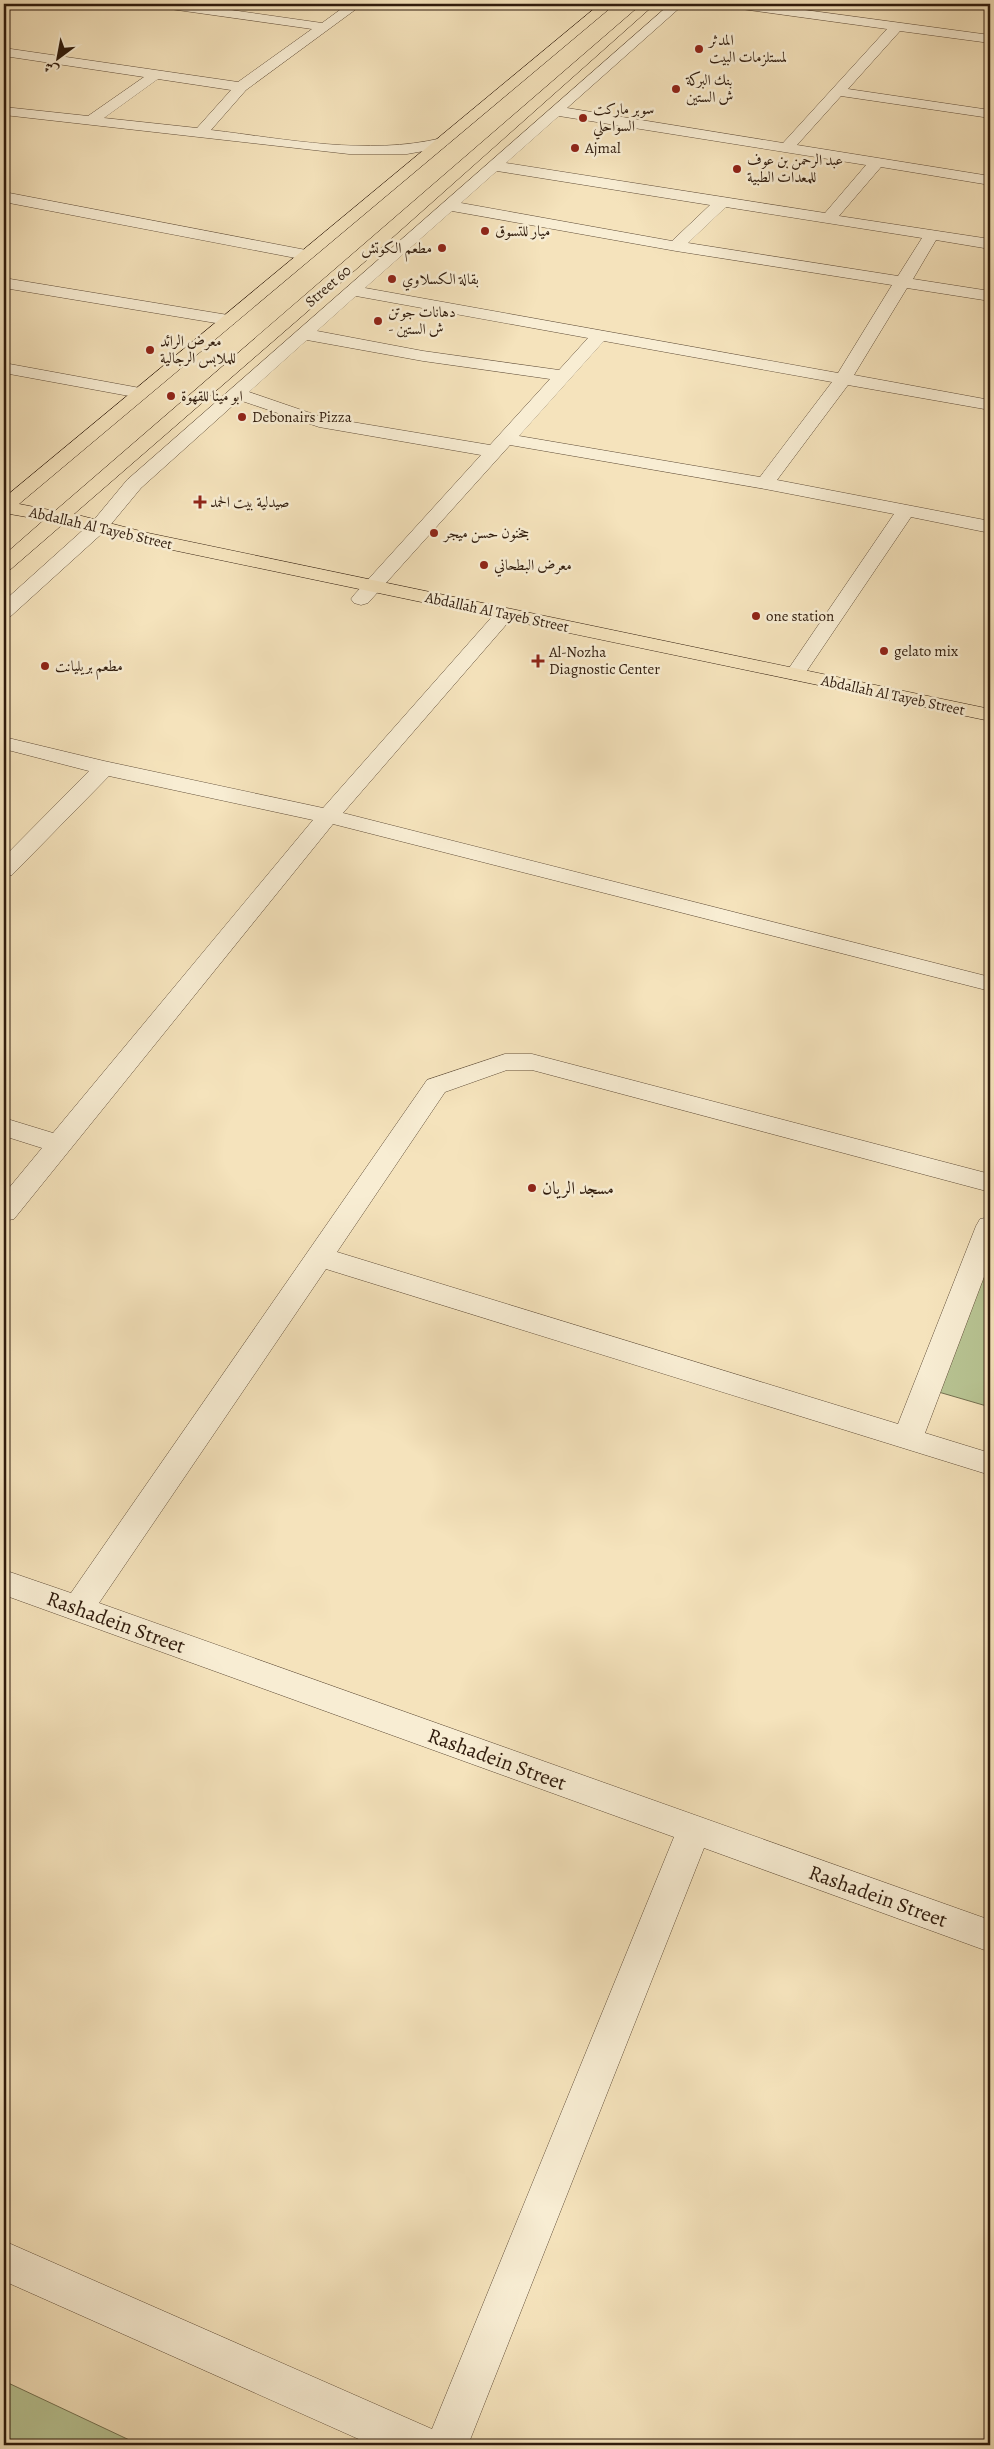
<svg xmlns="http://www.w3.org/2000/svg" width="994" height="2449" font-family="Alegreya,Amiri,serif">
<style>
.green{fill:#b8c493;stroke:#747050}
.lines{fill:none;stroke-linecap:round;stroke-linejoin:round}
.minor-casing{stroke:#604d38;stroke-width:1}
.major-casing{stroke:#2f1b0c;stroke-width:1}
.minor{fill:#f8edd3;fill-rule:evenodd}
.major{fill:#f5e3bc;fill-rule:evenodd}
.poi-dot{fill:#8f2418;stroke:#f8edd3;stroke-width:2}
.labels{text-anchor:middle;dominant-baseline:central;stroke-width:5;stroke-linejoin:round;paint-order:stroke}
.far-poi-label{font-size:15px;fill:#2f1b0c;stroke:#f8edd3;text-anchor:start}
.far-street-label{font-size:15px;fill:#2f1b0c;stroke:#f8edd3}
.poi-label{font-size:18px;fill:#2f1b0c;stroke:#f8edd3;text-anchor:start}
.near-street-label{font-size:21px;fill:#2f1b0c;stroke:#f8edd3}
</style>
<rect width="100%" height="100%" fill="#f5e3bc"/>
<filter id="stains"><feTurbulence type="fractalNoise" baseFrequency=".004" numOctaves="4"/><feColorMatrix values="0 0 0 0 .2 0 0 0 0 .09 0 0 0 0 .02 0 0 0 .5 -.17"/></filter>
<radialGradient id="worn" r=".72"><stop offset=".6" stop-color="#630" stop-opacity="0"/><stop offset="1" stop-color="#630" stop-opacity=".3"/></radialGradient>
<path class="green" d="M990 1212V1407L918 1386Z
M4 2381 140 2445H4Z"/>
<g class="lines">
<g class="minor-casing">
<path id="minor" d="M157 4H189L322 23 348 4H363L246 90 211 130C287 139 367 156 442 138L449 142 447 145 435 149 407 154H349L4 115V107L88 116 144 77 4 56V48L238 82 312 29 163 8ZM158 79 231 90 197 128 104 118Z
M670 4H684L567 108 783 143 887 29 734 8 728 4H761L990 35V43L900 31 848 89 990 110V118L841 96 797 145 990 176V185L881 167 839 216 990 239V249L936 240 913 279 990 291V301L907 288 854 375 990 400V410L848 385 777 480 990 521V533L911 517 802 678 795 680 788 678 785 674 894 514 765 489 510 445 368 603 361 605 354 603 351 599 354 595 481 455 319 427 239 400 141 488 107 529 11 616 4 618V601L93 521 127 480ZM559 116 866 165 825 213 506 163ZM497 171 710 205 672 241 461 203ZM726 207 922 238 898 276 688 243ZM452 211 676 251 892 285 838 373 365 288ZM356 296 588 338 559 370 423 351 317 331ZM307 340 423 361 550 379 490 445 322 417 249 392ZM604 341 832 382 760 477 519 436Z
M4 192 306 250 314 255 306 260 4 202Z
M4 278 228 315 234 316 236 320 234 324 228 325 4 288Z
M4 363 140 388 146 389 149 393 146 397 140 398 4 373Z
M505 608 512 610 515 614 512 618 343 813 990 977V991L333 824 14 1219 4 1221V1194L42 1148 4 1136V1118L53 1133 313 820 109 776 12 875 4 877V857L89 771 4 749V737L104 761 323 808 498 610Z
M505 1054H532L990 1174V1192L532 1070H507L445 1092 337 1252 898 1424 976 1226 980 1219 990 1217V1261L925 1433 990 1453V1475L326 1269 99 1603 990 1920V1952L704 1848 468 2445H372L4 2281V2241L432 2429 674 1837 4 1595V1570L71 1593 427 1080Z"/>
</g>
<g class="major-casing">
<path id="major" d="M600 4H615L19 504 55 511 642 4H655L384 245 74 514 148 533 990 709V721L144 544 97 530 63 524 11 569 4 571V555L44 520 4 513V498Z"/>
</g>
<use href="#minor" class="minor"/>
<use href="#major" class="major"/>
</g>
<g class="poi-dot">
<circle cx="699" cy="49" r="5"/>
<circle cx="676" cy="89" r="5"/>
<circle cx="583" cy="118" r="5"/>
<circle cx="575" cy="148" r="5"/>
<circle cx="737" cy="169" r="5"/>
<circle cx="485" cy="231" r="5"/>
<circle cx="442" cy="248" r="5"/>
<circle cx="392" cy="279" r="5"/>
<circle cx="378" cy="321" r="5"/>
<circle cx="150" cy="350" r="5"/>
<circle cx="171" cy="396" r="5"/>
<circle cx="242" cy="417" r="5"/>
<path d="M197.5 494.5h5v5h5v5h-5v5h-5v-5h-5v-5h5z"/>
<circle cx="434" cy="533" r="5"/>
<circle cx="484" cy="565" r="5"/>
<circle cx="756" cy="616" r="5"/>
<circle cx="884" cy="651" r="5"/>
<path d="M535.5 653.5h5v5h5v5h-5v5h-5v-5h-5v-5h5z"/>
<circle cx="45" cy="666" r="5"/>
<circle cx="532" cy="1188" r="5"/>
</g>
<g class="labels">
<g class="far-poi-label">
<text x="709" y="40">المدثر<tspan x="709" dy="17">لمستلزمات البيت</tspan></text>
<text x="686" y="80">بنك البركة<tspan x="686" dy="17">ش الستين</tspan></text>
<text x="593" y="109">سوبر ماركت<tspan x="593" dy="17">السواحلي</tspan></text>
<text x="585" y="148">Ajmal</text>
<text x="747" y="160">عبد الرحمن بن عوف<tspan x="747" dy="17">للمعدات الطبية</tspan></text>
<text x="495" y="231">ميار للتسوق</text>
<text x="432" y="248" text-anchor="end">مطعم الكوتش</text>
<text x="402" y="279">بقالة الكسلاوي</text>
<text x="388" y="312">دهانات جوتن<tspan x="388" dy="17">- ش الستين</tspan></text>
<text x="160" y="341">معرض الرائد<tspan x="160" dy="17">للملابس الرجالية</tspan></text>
<text x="181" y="396">ابو مينا للقهوة</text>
<text x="252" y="417">Debonairs Pizza</text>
<text x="210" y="502">صيدلية بيت الحمد</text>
<text x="444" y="533">جخنون حسن ميجر</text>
<text x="494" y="565">معرض البطحاني</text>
<text x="766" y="616">one station</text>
<text x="894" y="651">gelato mix</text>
<text x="549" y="652">Al-Nozha<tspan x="549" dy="17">Diagnostic Center</tspan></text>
<text x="55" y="666">مطعم بريليانت</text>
</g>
<g class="far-street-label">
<text transform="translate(328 286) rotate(-41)">Street 60</text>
<text transform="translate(101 528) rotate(13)">Abdallah Al Tayeb Street</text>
<text transform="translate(497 612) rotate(12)">Abdallah Al Tayeb Street</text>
<text transform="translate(893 695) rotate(12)">Abdallah Al Tayeb Street</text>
</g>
<g class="poi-label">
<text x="542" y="1188">مسجد الريان</text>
</g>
<g class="near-street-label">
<text transform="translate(116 1622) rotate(20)">Rashadein Street</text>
<text transform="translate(497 1759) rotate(20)">Rashadein Street</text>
<text transform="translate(878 1896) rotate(20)">Rashadein Street</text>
</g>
</g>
<rect width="994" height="2449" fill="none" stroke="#f5e3bc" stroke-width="20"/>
<rect x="5" y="5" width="984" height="2439" fill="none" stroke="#2f1b0c" stroke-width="2.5"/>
<rect x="10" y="10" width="974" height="2429" fill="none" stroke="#2f1b0c"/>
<g transform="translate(58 58) rotate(212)" stroke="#f8edd3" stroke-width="4" paint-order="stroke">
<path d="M0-4L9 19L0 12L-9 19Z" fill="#2f1b0c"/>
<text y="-8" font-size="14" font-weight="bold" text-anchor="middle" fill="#2f1b0c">ش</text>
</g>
<rect width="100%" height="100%" filter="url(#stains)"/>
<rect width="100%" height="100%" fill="url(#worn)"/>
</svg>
